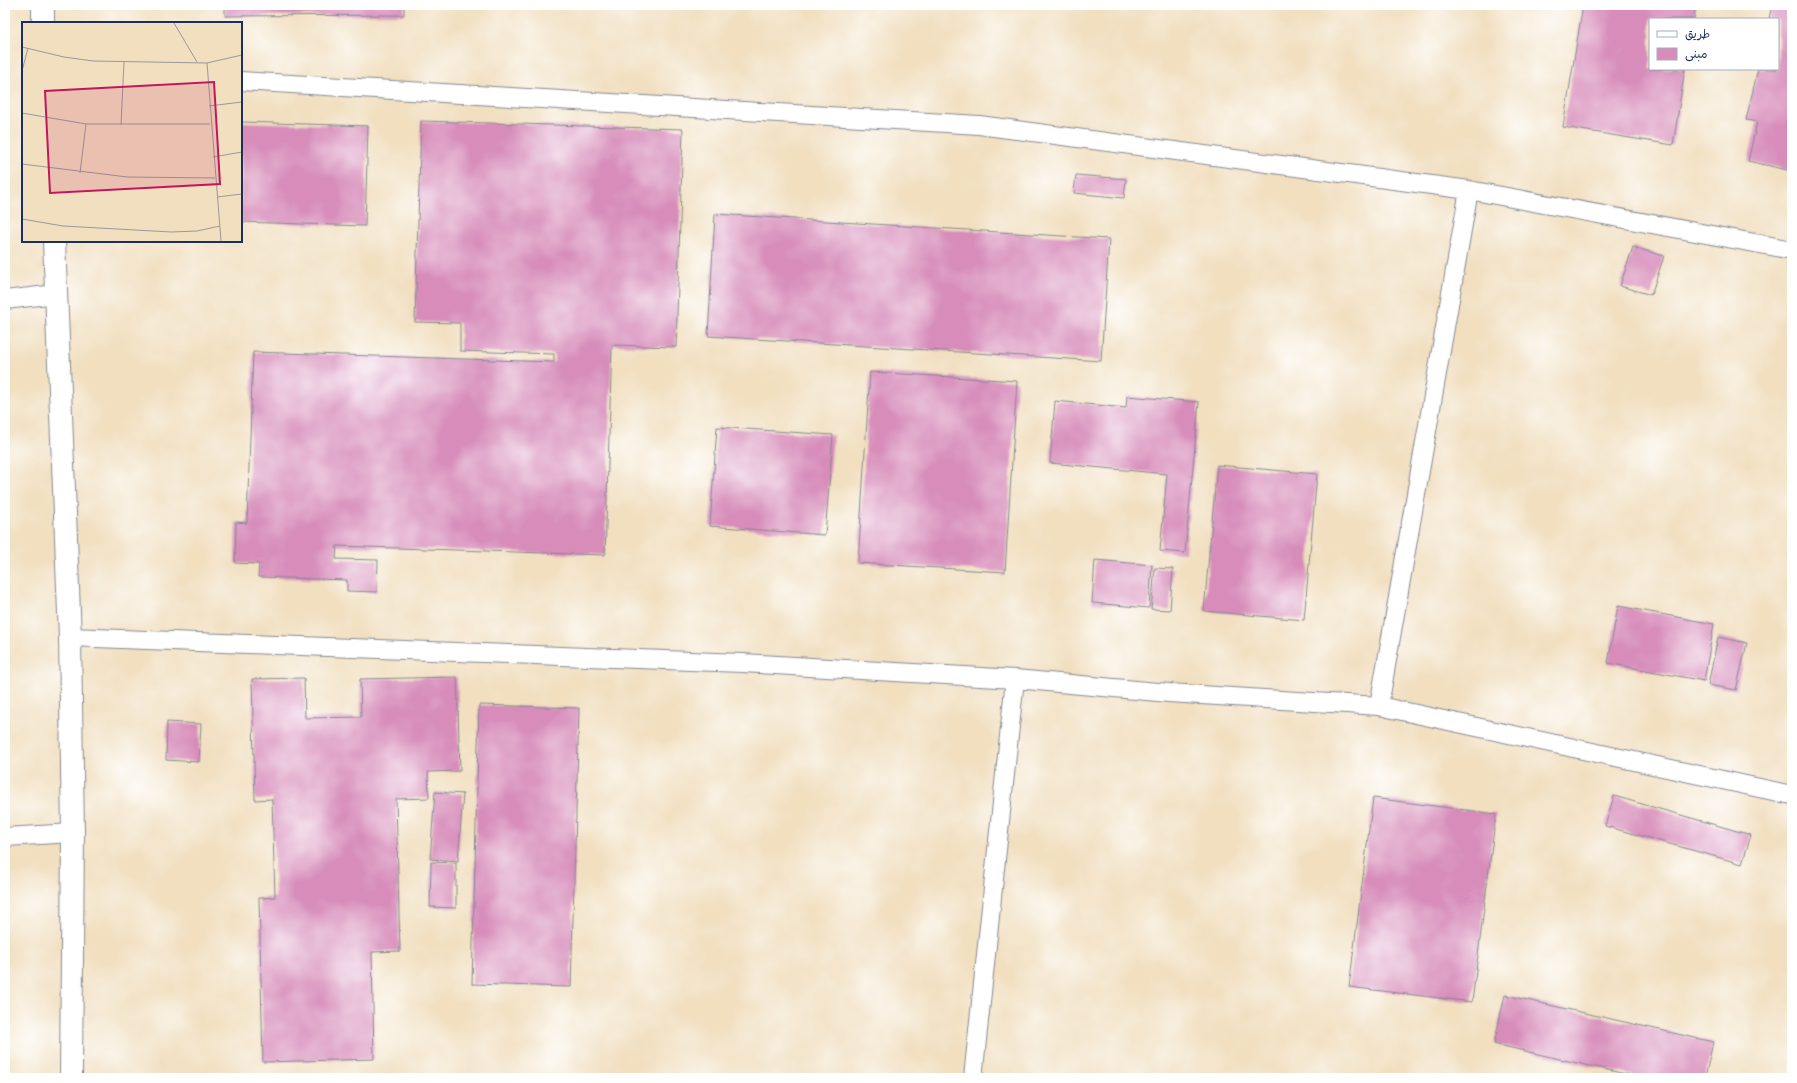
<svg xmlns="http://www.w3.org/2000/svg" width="1797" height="1083" font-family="Mynerve,'Playpen Sans Arabic',sans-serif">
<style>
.building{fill:#d78cba}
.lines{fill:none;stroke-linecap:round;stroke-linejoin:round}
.service-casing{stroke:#86878f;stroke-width:20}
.minor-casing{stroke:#86878f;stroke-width:24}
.service{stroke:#fff;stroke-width:18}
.minor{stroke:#fff;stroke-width:22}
.inset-road{fill:none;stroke:#9b9999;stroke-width:1}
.view{fill:#c2185b;fill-opacity:0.15;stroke:#c2185b;stroke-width:2}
.inset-edge{fill:none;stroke:#1b2f5e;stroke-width:2}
</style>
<rect width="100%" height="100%" fill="#fff"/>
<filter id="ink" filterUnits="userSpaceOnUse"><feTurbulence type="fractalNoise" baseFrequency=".025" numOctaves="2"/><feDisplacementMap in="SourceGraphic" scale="8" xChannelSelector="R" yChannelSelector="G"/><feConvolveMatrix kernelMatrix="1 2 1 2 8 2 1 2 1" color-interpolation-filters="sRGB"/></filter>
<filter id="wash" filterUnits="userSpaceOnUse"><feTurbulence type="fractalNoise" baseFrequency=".012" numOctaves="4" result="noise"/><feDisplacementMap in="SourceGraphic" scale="16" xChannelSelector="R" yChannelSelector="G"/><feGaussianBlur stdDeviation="0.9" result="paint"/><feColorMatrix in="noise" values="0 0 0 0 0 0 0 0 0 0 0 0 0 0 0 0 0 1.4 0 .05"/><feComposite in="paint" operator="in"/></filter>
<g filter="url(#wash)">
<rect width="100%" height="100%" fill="#f1dfc0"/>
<g id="blocks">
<path class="building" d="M225 5H404V15L225 16Z
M1583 5H1696L1694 19H1650V69H1685L1673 145 1563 127Z
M1772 5H1792V171L1748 161 1757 122 1746 120 1758 69H1778V19H1769Z
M421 121 683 129 676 347 612 345 605 555 337 546 336 559 378 560 377 592 347 591V580L258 577 259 564 235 563 236 522 247 523 253 352 554 362V354L460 351V323L415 322Z
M241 122 368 126 365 226 241 222Z
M1076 175 1126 179 1124 198 1074 193Z
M715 214 1109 239 1101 361 708 336Z
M1633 247 1664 256 1651 295 1620 286Z
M870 372 1017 381 1005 572 858 563Z
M1127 396 1199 402 1185 553 1160 551 1167 474 1050 463 1055 401 1126 408Z
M717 427 833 435 825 535 710 526Z
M1217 465 1317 474 1304 620 1204 611Z
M1095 560 1152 565 1149 608 1092 603Z
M1155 568 1173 569 1170 610 1151 609Z
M1618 606 1714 624 1704 681 1608 663Z
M1718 637 1747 643 1736 690 1708 685Z
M457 677 460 771 428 772 429 798 396 799 400 951 372 952 374 1059 263 1062 259 898 275 897 272 799 255 800 252 679 304 678 305 718 361 717 360 679Z
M479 705 579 708 571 987 472 984Z
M167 722 201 724 199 762 166 760Z
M435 792 463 794 458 861 430 859Z
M1614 796 1751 835 1742 864 1605 826Z
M1373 798 1496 814 1472 1002 1349 987Z
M431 862 456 863V908L430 907Z
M1505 995 1713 1042 1705 1078H1643L1494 1044Z"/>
</g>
</g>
<g filter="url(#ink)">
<use href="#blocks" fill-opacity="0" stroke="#86878f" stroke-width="1"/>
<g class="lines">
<g class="service-casing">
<path id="service" d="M241 81 979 125 1469 190 1792 250
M5 300 56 294
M70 637 742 663 1015 679 1169 693 1379 706 1792 795
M1379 706 1469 190
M5 837 73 833
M973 1078 1015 679"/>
</g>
<g class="minor-casing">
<path id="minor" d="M43 5V23
M54 241 70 637 73 833 71 1078"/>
</g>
<use href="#service" class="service"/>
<use href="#minor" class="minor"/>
</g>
</g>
<g transform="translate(22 22)">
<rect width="220" height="220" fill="#f1dfc0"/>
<path class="inset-road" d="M152 1 175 40M0 25 42 35 71 39 185 41 220 33M185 41 199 219M0 49 6 26M187 84 220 80M0 91 64 102H188M99 103 102 40M191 135 220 130M0 142 105 155 193 156M58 151 64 102M195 175 220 172M0 197 41 204 149 210 175 209 198 204"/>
<path class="view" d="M192 60 198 162 28 171 23 69Z"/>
<rect width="220" height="220" class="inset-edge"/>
</g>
<rect width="1797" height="1083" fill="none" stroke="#fff" stroke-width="20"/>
<rect x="1649" y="18" width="130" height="52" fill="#ffffff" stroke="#a4acbf"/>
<rect x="1657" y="31" width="20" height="6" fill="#ffffff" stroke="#a4acbf"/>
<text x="1685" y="38" font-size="12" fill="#1b2f5e">طريق</text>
<rect x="1657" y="48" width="20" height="12" fill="#d78cba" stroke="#a4acbf"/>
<text x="1685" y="58" font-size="12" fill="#1b2f5e">مبنى</text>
</svg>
